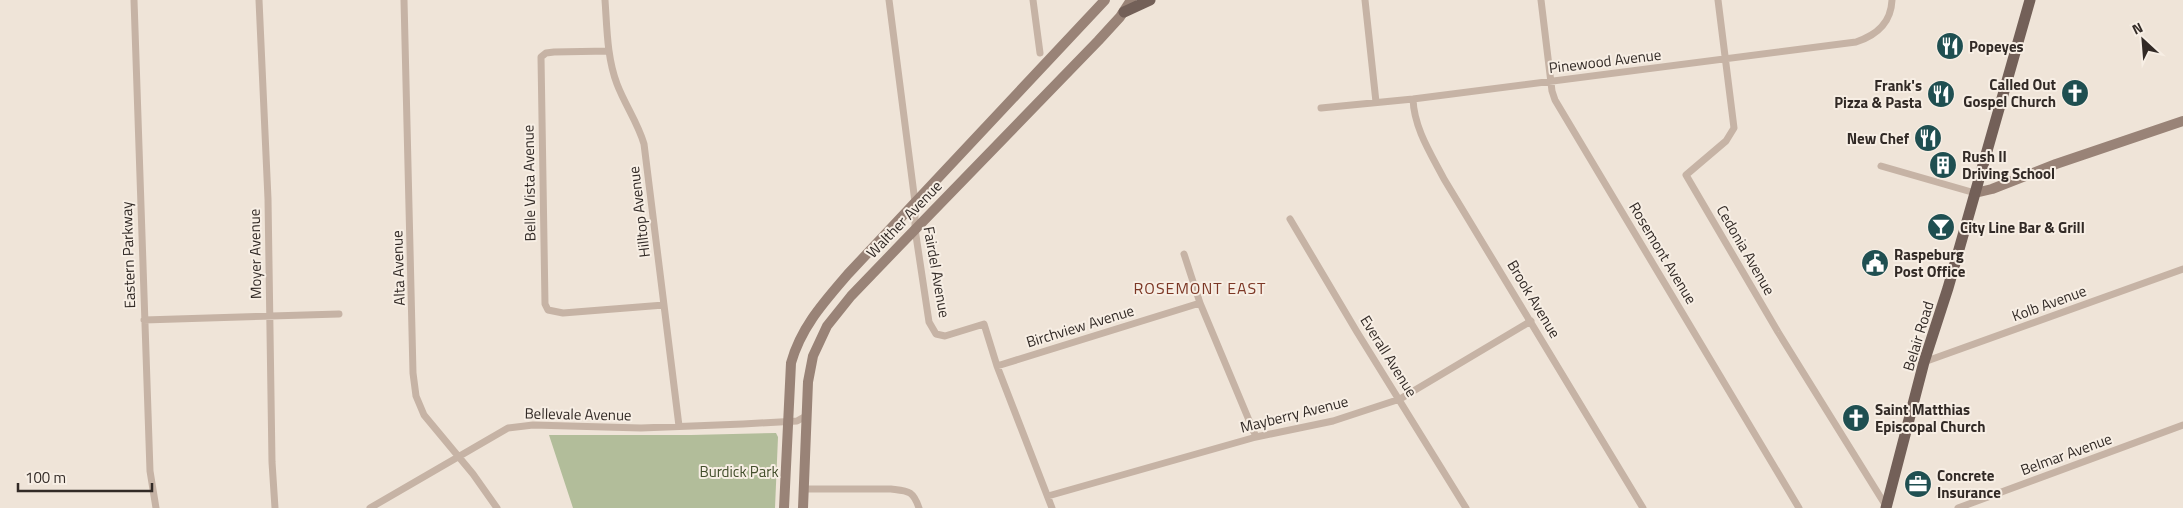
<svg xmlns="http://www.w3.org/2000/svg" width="2183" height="508" font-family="'Titillium Web',sans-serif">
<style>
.green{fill:#b2bd9a}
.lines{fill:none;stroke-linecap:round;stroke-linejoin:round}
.minor{stroke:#c6b3a5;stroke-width:7}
.secondary{stroke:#998377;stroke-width:10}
.primary{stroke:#736058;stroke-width:11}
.labels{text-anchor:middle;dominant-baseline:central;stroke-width:4;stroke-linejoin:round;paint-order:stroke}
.poi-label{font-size:15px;font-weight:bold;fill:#322a26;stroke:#f7eee4;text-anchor:start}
.street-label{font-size:15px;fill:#322a26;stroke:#f7eee4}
.park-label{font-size:15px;fill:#434f2c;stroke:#f7eee4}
.neighbourhood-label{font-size:16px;letter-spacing:1px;fill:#7c3725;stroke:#f7eee4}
</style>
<rect width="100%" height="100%" fill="#efe4d8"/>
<path class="green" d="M776 433 778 437 775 508H573L549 435H691Z"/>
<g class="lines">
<path class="minor" d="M134 0 150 471 156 508
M259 0 268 199 272 462 275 508
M404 0 413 373 416 396 424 415 473 474 497 508
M605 0C607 28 607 58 617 84 625 105 638 123 644 144L679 426
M889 0 915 202V229L929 322 936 334 945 336 984 324 997 366 1052 508
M1033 0 1040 53
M1365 0 1376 102
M1541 0 1552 91 1555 100 1799 508
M1718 0 1734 128 1726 141 1686 175 1778 332 1886 506
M609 51 554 52 546 53 541 57 545 304 548 310 563 313 664 305
M1413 99C1414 128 1431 154 1444 179L1643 508
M1321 108 1413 99 1856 42C1877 35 1891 23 1892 0
M1881 166 1975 193
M1290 219 1357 332 1466 508
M1184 254 1200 303 1256 437
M144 320 339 314
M1924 362 2183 269
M997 366 1200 303
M805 489H891C908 491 913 490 919 508
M1048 496 1256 437 1333 421 1400 399 1531 321
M370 508 508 428 533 425 641 428 743 424 797 421 806 416
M1958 508 2183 425"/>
<path class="secondary" d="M1975 193 1992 189 2056 164 2183 121
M784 508 791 363C801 327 824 302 848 274L1105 0
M803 508 808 382 813 356 827 326 851 296 902 243 1098 41 1120 17 1131 0"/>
<path class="primary" d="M1124 12 1150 0
M1886 508 1924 362 1948 288 2030 0"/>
</g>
<defs>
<g id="restaurant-disc" transform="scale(1.4375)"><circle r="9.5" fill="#1f4f51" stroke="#f7eee4"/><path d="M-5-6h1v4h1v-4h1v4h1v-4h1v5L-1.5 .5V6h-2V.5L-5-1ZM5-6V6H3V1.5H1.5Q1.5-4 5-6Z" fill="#fff"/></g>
<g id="church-disc" transform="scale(1.4375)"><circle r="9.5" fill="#1f4f51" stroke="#f7eee4"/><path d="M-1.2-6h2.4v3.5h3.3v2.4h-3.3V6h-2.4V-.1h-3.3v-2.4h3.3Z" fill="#fff"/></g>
<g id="building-disc" transform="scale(1.4375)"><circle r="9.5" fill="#1f4f51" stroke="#f7eee4"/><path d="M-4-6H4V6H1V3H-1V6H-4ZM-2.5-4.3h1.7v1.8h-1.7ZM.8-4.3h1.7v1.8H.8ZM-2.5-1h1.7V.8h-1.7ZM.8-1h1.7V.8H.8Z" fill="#fff"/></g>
<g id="bar-disc" transform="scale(1.4375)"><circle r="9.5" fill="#1f4f51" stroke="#f7eee4"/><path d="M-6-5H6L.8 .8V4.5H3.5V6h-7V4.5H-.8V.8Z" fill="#fff"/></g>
<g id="civic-disc" transform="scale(1.4375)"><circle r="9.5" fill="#1f4f51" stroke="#f7eee4"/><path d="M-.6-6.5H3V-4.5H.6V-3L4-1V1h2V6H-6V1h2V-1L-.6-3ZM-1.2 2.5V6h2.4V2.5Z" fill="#fff"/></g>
<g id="office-disc" transform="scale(1.4375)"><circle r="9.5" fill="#1f4f51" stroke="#f7eee4"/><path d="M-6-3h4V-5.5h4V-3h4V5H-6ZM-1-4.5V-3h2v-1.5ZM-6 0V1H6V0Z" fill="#fff"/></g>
</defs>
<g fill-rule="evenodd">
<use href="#restaurant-disc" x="1950" y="46"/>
<use href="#church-disc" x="2075" y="93"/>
<use href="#restaurant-disc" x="1941" y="94"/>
<use href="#restaurant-disc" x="1928" y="138"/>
<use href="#building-disc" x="1943" y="165"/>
<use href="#bar-disc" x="1941" y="227"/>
<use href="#civic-disc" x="1875" y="263"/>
<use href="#church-disc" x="1856" y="418"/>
<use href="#office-disc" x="1918" y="484"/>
</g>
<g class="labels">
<g class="poi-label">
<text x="1969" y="46">Popeyes</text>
<text x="2056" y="84" text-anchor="end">Called Out<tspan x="2056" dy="17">Gospel Church</tspan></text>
<text x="1922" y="85" text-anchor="end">Frank's<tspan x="1922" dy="17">Pizza &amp; Pasta</tspan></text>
<text x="1909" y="138" text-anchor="end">New Chef</text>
<text x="1962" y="156">Rush II<tspan x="1962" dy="17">Driving School</tspan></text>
<text x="1960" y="227">City Line Bar &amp; Grill</text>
<text x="1894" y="254">Raspeburg<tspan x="1894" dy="17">Post Office</tspan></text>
<text x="1875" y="409">Saint Matthias<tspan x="1875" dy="17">Episcopal Church</tspan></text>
<text x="1937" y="475">Concrete<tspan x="1937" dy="17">Insurance</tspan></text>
</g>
<g class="street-label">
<text transform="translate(1605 61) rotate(-7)">Pinewood Avenue</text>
<text transform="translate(529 183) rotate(-91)">Belle Vista Avenue</text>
<text transform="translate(639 212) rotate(-97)">Hilltop Avenue</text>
<text transform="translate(904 219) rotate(-46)">Walther Avenue</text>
<text transform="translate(1746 250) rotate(60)">Cedonia Avenue</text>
<text transform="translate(1663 253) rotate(59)">Rosemont Avenue</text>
<text transform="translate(255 254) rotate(-91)">Moyer Avenue</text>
<text transform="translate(128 255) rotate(-92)">Eastern Parkway</text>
<text transform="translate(398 268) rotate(-92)">Alta Avenue</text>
<text transform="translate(937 272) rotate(80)">Fairdel Avenue</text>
<text transform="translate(1534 299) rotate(59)">Brook Avenue</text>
<text transform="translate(2049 303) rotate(-20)">Kolb Avenue</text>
<text transform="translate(1080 326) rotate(-17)">Birchview Avenue</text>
<text transform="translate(1918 336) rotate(-73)">Belair Road</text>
<text transform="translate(1389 356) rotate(58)">Everall Avenue</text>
<text transform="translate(578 414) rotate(1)">Bellevale Avenue</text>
<text transform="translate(1294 414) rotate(-14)">Mayberry Avenue</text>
<text transform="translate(2066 454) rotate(-20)">Belmar Avenue</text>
</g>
<g class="park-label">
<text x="739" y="471">Burdick Park</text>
</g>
<g class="neighbourhood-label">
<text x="1200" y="288">ROSEMONT EAST</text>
</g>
</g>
<g transform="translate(2143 40) rotate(334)" stroke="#f7eee4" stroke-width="4" paint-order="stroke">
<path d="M0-4L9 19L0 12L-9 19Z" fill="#322a26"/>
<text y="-8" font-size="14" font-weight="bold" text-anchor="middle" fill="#322a26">N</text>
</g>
<path d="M18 483v8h134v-8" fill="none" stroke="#322a26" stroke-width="2.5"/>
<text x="25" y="483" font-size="15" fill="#322a26" stroke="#f7eee4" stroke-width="4" paint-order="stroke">100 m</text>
</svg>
